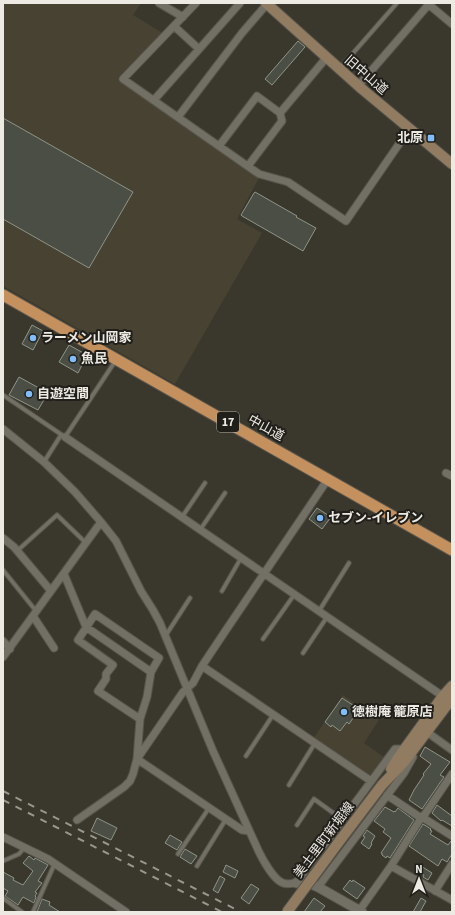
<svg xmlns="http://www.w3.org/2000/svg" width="455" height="915" font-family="'Source Sans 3','Noto Sans JP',sans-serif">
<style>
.built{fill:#474231}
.building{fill:#4a4e44;stroke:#8f9488}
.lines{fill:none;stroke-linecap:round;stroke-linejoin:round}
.service-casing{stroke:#57544b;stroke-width:5.5}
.minor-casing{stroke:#57544b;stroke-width:9}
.tertiary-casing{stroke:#57544b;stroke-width:11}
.secondary-casing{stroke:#57544b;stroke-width:12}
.trunk-casing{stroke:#57544b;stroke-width:13}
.service{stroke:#726f64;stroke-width:3.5}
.minor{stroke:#726f64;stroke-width:7}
.tertiary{stroke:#726f64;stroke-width:9}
.secondary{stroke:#917c62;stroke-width:10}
.trunk{stroke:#c4905e;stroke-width:11}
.rail{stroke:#98968d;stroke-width:2;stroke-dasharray:7 7;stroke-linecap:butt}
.secondary-bridge-casing{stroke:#57544b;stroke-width:12;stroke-linecap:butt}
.secondary-bridge{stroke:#917c62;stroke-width:10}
.poi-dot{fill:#81bdfa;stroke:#201f1a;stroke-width:1.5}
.labels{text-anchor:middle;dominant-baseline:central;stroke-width:4;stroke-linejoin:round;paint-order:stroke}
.shield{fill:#201f1a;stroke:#afada7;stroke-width:1}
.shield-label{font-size:12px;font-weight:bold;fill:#eceae3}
.street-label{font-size:13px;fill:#eceae3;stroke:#201f1a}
.poi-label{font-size:13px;font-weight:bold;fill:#eceae3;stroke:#201f1a;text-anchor:start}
</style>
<rect width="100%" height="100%" fill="#3a382d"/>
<path class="built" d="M3 3H141L133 15 166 35 122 80 259 178 237 219 262 233 175 384 3 286Z
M343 695 379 720 364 743 385 758 370 777 313 739Z"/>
<path class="building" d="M298 41 305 47 272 85 265 79Z
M3 118 133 192 89 268 3 219Z
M255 192 297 216 296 217 316 228 303 251 242 216 241 215 254 193Z
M32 325 43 331 33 350 22 344Z
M69 345 87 355 78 373 59 362Z
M19 377 48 393 38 410 9 395Z
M317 508 331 517 322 529 309 519Z
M342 698 359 709 349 724 347 722 340 731 332 725 331 727 325 722Z
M425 747 450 762 440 775 444 777 422 809 409 800 414 790 424 775 423 774 431 764 420 756Z
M437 805 452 816V826L442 820 441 821 432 813Z
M385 807 394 812V811L395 812 398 808 414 820 390 858 387 856 386 858 382 855V853H381L391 838 383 832 385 829 374 821Z
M97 818 117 828 111 840 91 831Z
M423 824 431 829 430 830 432 831 430 834 448 845 451 841H452V854L447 862 442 859 438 866 409 846Z
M367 830 375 836 371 843 372 844 369 849 361 843 365 837 363 836Z
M170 835 182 842 177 850 165 843Z
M185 849 197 856 191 864 180 857Z
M29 856 34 860 35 858 48 865 38 881 42 883 35 892 37 893 35 896 36 897 34 903 23 897 18 905 5 896 8 891 3 888V872L14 878 13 880 23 885 33 871 23 863Z
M226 865 238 871 235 878 223 872Z
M421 866 432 873 428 880 423 877 424 875 418 871Z
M220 876 225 879 218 893 213 890Z
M350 880 352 882 353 880 365 888 357 899 343 889Z
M251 884 259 889 249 904 241 898Z
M314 898 325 906 320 912H304Z
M421 898 426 901 420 912H413Z
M42 899 50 902 49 905 60 912H37Z"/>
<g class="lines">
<g class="service-casing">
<path id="service" d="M340 68 397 3
M3 395 65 437 116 360
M44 462 61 435
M182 517 205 483
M200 530 225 493
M17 551 57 515 86 543
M3 570 36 611
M222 591 241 558
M319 611 349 563
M166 635 190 598
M263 639 294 595
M303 653 327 617
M246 756 273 715
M289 785 315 743
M297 825 314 799 343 820
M178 854 209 808
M3 861 19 854 24 848
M197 866 226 819
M3 898 22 912
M33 912 55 863"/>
</g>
<g class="minor-casing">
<path id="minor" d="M159 3 183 17
M196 3 123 79 259 174 288 182 346 221 410 128
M427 3 452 24
M174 26 199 49
M358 86 430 3
M154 100 240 3
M280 113 327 57
M178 117 242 33 267 4
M219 146 257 96 280 113 282 121 248 166
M3 429 44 462 75 492 101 522 116 541 141 591 153 610 160 623 213 751 259 852C263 860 274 880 283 883 288 885 292 883 296 883L395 749H404L407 751
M65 437 447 699
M446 473 452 476
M3 538 14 547 51 591
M64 574 86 627 151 672
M33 616 54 648
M3 641 10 649
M3 657 101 522
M202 666 315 743 371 781
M140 719 98 691 106 679V674L113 665 78 640 95 614 159 658 151 672 147 697 140 719 137 759 242 830 249 831
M424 730 452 750
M387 795 421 818 425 819 452 836
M77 820 124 787 130 781 133 774 137 759 183 692 193 683 202 666 224 633 328 479
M3 837 48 859 126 912
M391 866 452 900
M318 887 404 773 413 757
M435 891 452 864
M359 911 391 866 421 818 425 814 452 774"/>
</g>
<g class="tertiary-casing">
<path id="tertiary" d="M296 883 311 884 318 887 362 912"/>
</g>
<g class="secondary-casing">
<path id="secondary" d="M266 3 362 89 452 164
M391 769 398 758 443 696 452 686
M341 839 382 785 404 762 450 701 452 696"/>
</g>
<g class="trunk-casing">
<path id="trunk" d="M3 295 452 550"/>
</g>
<use href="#service" class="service"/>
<use href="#minor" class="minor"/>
<use href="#tertiary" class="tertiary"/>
<use href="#secondary" class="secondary"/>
<use href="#trunk" class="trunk"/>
<path class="rail" d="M3 791 241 912
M3 800 222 912"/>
<g class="secondary-bridge-casing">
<path id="secondary-bridge" d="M287 912 341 839"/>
</g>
<use href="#secondary-bridge" class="secondary-bridge"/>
</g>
<g class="poi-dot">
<rect x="427" y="134" width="8" height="8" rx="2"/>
<circle cx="33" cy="338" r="4"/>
<circle cx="73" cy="359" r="4"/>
<circle cx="29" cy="394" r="4"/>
<circle cx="320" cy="518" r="4"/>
<circle cx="344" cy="712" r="4"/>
</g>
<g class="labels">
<rect class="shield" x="217" y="412" width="22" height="20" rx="3"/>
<g class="shield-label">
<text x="228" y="422">17</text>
</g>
<g class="street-label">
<text transform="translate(366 75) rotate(41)">旧中山道</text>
<text transform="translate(266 428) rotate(29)">中山道</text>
<text transform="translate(324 840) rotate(-53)">美土里町新堀線</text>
</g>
<g class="poi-label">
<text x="423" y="138" text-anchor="end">北原</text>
<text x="41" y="338">ラーメン山岡家</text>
<text x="81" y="359">魚民</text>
<text x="37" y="394">自遊空間</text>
<text x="328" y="518">セブン-イレブン</text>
<text x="352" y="712">徳樹庵 籠原店</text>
</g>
</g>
<rect width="455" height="915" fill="none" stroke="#eceae3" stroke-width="8"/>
<g transform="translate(419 879)" stroke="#201f1a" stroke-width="3" paint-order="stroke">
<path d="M0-3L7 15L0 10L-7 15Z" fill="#eceae3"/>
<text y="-6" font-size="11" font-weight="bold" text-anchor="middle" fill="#eceae3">N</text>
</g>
</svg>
